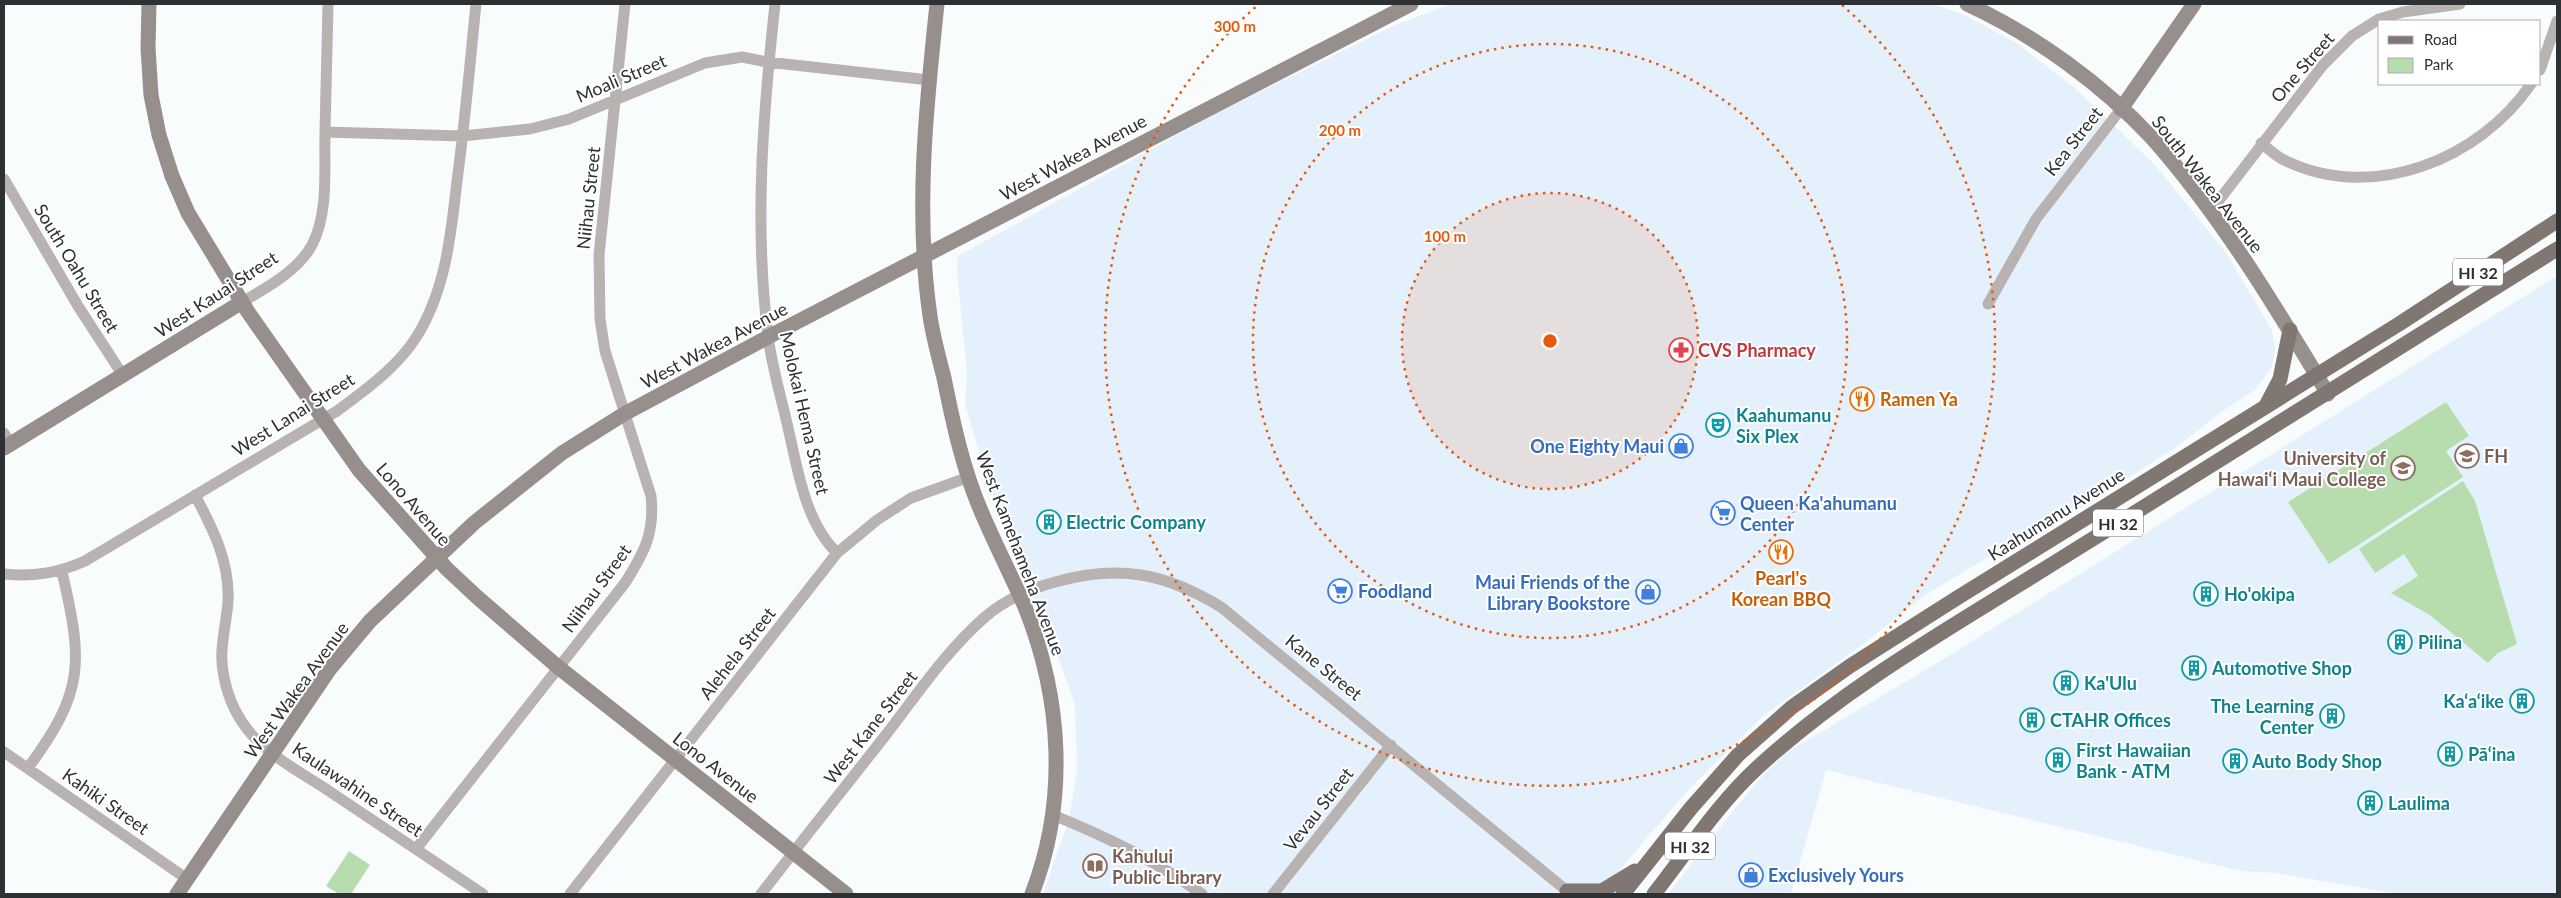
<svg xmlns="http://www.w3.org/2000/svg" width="2561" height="898" font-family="Lato,sans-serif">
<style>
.built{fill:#e4f1fd}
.green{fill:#b7dcad}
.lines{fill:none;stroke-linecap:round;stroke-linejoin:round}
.street{stroke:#b8b3b0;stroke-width:11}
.secondary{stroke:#978f8c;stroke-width:15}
.primary{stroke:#807672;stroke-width:15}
.ring{fill:none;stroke:#e8590c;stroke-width:2.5;stroke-dasharray:2.5 5}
.labels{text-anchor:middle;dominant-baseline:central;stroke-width:4;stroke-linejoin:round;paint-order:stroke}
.shield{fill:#fff;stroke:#6c6f71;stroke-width:1}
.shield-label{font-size:16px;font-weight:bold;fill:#2d3134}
.street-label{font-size:18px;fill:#2d3134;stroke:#fff}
.health-label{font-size:18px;font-weight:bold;fill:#be3a42;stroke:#fff;text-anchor:start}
.food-label{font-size:18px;font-weight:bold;fill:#c56008;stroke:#fff;text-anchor:start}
.culture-label{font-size:18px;font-weight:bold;fill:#0d838f;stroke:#fff;text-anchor:start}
.shop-label{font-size:18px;font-weight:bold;fill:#366cbe;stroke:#fff;text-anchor:start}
.education-label{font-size:18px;font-weight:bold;fill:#785e54;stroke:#fff;text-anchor:start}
.centre{fill:#e8590c;stroke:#fff;stroke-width:2.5}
.ring-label{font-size:15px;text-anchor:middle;font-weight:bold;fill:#e8590c;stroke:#fff;stroke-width:4;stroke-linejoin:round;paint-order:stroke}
</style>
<rect width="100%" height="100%" fill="#f9fcfd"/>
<path class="built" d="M1451 4H1933L1962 14 2015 42 2076 89 2156 166 2227 254 2272 330 2275 350 2271 369 2255 390 2224 410 2175 448 2090 502 2012 543 1922 597 1867 641 1762 717 1691 787 1644 841 1613 879 1609 894H1043L1069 819 1077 770 1075 704 1048 630 1012 553 999 518 965 404 967 374 957 270 958 256 1217 113 1393 26Z
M2557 276V894H2398L2276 873 2241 871 1826 770 1791 894H1668L1740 802 1763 775 1789 751 1942 660Z"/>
<path class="green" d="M2446 402 2469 436 2446 451 2463 477 2329 564 2288 502Z
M2463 481 2475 501 2517 644 2498 653 2488 663 2430 615 2391 593 2418 576 2404 554 2375 573 2359 549Z
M349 851 370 865 351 894H339L326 886Z"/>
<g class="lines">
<path class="street" d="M775 4C763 115 754 223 768 336 772 368 782 400 789 432 798 472 806 523 837 553
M2540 70 2557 21
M325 132 463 136 530 129 569 119 705 63 742 57 767 62 929 80
M2261 143C2269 149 2277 157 2286 161 2373 203 2480 159 2531 84
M4 179 78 306 122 374
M2210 212 2323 65 2352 36 2379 19 2403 12 2460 4
M242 302C266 288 298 271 312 245 329 212 324 169 325 133 326 90 327 47 328 4
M1988 304 2036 219 2121 109
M4 433 10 443
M195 495C213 529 230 562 228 602 226 627 218 652 224 677 228 698 238 719 252 735 273 758 305 775 332 793 382 826 432 860 483 894
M4 574C34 577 58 573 85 561L337 411C365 390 398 367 417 336 446 289 451 234 457 181 465 122 470 63 476 4
M4 752 187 879
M28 768C85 691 83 662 62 572
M1053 815C1107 837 1154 860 1202 894
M416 849 625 583C644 553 655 533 651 496L605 351 600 319 599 255 625 4
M570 894 837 553 877 520 911 498 969 477
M761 894C802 841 843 789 885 736 916 696 946 651 985 617 1006 599 1029 589 1055 582 1119 564 1165 573 1221 607L1567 891
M1273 894 1391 745"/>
<path class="secondary" d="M149 4 148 48 151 95 159 135 172 176 188 213 248 312 359 470 447 569 477 597 558 667 846 894
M937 4C926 107 915 212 930 316 933 337 939 358 944 378 953 423 963 469 981 511 995 544 1011 575 1025 607 1062 699 1068 801 1032 894
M1967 4C2036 36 2102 84 2153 139 2221 216 2275 306 2328 394
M2121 109 2194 4
M4 448 242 302
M177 894 329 670 370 621 474 523 562 453 624 414 768 337 1411 4"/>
<path class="primary" d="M2267 404 2280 379 2290 330
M1567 891H1602L1635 871
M1623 894 1691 808 1738 755 1792 707 1850 666 1957 598 2399 324 2557 221
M1654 894C1687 852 1717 805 1757 768 1848 684 1957 624 2062 558 2227 455 2393 353 2557 249"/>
</g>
<circle cx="1550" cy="341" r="148" fill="#e8590c" fill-opacity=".12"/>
<g class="ring">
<circle cx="1550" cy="341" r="148"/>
<circle cx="1550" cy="341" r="297"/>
<path d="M1842 5A445 445 0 1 1 1258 5"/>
</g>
<defs>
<g id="pharmacy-ring" transform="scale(1.25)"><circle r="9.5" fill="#fff" stroke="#e0444e" stroke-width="1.5"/><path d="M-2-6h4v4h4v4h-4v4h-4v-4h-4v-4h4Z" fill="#e0444e"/></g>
<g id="restaurant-ring" transform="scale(1.25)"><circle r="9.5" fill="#fff" stroke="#e8710a" stroke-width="1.5"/><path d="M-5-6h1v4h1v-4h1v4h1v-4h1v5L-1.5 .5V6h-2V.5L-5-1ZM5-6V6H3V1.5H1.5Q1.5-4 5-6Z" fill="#e8710a"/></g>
<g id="theatre-ring" transform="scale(1.25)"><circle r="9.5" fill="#fff" stroke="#0f9aa8" stroke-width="1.5"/><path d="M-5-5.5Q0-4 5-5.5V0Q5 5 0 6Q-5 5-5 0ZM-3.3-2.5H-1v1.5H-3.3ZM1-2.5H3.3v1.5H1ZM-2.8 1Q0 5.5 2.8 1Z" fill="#0f9aa8"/></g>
<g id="shop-ring" transform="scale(1.25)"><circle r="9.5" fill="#fff" stroke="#3f7fe0" stroke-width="1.5"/><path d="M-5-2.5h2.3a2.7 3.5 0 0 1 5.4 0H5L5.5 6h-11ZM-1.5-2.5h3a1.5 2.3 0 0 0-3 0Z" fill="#3f7fe0"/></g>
<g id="university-ring" transform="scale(1.25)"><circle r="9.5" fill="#fff" stroke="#8d6e63" stroke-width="1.5"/><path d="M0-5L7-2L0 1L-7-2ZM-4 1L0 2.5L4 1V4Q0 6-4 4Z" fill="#8d6e63"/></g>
<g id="supermarket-ring" transform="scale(1.25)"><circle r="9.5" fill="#fff" stroke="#3f7fe0" stroke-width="1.5"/><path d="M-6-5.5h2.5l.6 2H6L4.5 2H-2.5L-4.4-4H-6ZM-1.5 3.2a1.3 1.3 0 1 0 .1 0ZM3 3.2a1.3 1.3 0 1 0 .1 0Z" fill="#3f7fe0"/></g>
<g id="building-ring" transform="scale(1.25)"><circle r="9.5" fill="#fff" stroke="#0f9aa8" stroke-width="1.5"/><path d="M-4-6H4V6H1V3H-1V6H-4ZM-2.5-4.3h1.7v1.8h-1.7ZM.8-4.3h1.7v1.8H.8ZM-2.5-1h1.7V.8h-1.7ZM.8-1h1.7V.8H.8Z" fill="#0f9aa8"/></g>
<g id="library-ring" transform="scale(1.25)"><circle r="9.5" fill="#fff" stroke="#8d6e63" stroke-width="1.5"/><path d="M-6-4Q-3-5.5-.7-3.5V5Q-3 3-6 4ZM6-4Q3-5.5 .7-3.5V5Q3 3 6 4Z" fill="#8d6e63"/></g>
</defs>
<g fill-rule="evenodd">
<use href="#pharmacy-ring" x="1681" y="350"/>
<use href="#restaurant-ring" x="1862" y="399"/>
<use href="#theatre-ring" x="1718" y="425"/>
<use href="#shop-ring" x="1681" y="446"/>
<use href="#university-ring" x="2467" y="456"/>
<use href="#university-ring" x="2403" y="468"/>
<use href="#supermarket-ring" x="1723" y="513"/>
<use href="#building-ring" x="1049" y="522"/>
<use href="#restaurant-ring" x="1781" y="552"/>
<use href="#supermarket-ring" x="1340" y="591"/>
<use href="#shop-ring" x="1648" y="592"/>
<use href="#building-ring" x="2206" y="594"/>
<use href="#building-ring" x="2400" y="642"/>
<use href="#building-ring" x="2194" y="668"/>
<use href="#building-ring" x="2066" y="683"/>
<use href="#building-ring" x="2522" y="701"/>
<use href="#building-ring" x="2332" y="716"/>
<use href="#building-ring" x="2032" y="720"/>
<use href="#building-ring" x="2450" y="754"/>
<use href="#building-ring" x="2058" y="760"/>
<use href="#building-ring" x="2235" y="761"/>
<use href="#building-ring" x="2370" y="803"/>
<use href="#library-ring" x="1095" y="866"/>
<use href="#shop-ring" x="1751" y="875"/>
</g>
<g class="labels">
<g class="shield">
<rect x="2453" y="258.5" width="50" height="27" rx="4"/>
<rect x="2093" y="509.5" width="50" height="27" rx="4"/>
<rect x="1665" y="832.5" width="50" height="27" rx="4"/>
</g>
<g class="shield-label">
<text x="2478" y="272">HI 32</text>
<text x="2118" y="523">HI 32</text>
<text x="1690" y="846">HI 32</text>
</g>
<g class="street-label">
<text transform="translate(2302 67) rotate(-49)">One Street</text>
<text transform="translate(621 78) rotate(-23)">Moali Street</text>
<text transform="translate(2073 141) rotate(-52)">Kea Street</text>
<text transform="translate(1073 157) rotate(-28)">West Wakea Avenue</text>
<text transform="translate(2208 184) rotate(52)">South Wakea Avenue</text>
<text transform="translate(588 198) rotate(-84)">Niihau Street</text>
<text transform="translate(77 268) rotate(59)">South Oahu Street</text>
<text transform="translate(216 294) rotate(-33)">West Kauai Street</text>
<text transform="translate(714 345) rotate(-28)">West Wakea Avenue</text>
<text transform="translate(805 413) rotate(77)">Molokai Hema Street</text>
<text transform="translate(293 414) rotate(-32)">West Lanai Street</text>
<text transform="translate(414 504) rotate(49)">Lono Avenue</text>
<text transform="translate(2056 514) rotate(-32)">Kaahumanu Avenue</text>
<text transform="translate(1021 553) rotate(69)">West Kamehameha Avenue</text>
<text transform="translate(596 588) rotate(-54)">Niihau Street</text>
<text transform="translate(737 653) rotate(-52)">Alehela Street</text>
<text transform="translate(1324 667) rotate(39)">Kane Street</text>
<text transform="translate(296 690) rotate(-54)">West Wakea Avenue</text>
<text transform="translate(870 727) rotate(-52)">West Kane Street</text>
<text transform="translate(716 767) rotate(38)">Lono Avenue</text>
<text transform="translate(358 789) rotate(34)">Kaulawahine Street</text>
<text transform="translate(106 801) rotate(35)">Kahiki Street</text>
<text transform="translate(1318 809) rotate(-52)">Vevau Street</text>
</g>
<g class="health-label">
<text x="1698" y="350">CVS Pharmacy</text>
</g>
<g class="food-label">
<text x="1880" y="399">Ramen Ya</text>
<text x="1781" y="578" text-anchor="middle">Pearl's<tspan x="1781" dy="21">Korean BBQ</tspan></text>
</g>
<g class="culture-label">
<text x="1736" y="415">Kaahumanu<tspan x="1736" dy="21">Six Plex</tspan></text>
<text x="1066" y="522">Electric Company</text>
<text x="2224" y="594">Ho'okipa</text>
<text x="2418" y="642">Pilina</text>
<text x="2212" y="668">Automotive Shop</text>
<text x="2084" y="683">Ka'Ulu</text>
<text x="2504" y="701" text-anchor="end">Ka‘a‘ike</text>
<text x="2314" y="706" text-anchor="end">The Learning<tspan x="2314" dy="21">Center</tspan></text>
<text x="2050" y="720">CTAHR Offices</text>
<text x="2076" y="750">First Hawaiian<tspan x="2076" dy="21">Bank - ATM</tspan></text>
<text x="2468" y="754">Pā‘ina</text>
<text x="2252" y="761">Auto Body Shop</text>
<text x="2388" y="803">Laulima</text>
</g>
<g class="shop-label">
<text x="1664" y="446" text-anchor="end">One Eighty Maui</text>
<text x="1740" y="503">Queen Ka'ahumanu<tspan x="1740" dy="21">Center</tspan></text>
<text x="1630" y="582" text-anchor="end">Maui Friends of the<tspan x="1630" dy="21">Library Bookstore</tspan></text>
<text x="1358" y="591">Foodland</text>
<text x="1768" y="875">Exclusively Yours</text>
</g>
<g class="education-label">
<text x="2484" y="456">FH</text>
<text x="2386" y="458" text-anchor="end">University of<tspan x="2386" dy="21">Hawai‘i Maui College</tspan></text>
<text x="1112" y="856">Kahului<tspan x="1112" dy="21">Public Library</tspan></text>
</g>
</g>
<circle cx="1550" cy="341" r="8" class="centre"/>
<g class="ring-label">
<text x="1235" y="32">300 m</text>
<text x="1340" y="136">200 m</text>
<text x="1445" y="242">100 m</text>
</g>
<rect width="2561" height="898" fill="none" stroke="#2d3134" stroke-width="10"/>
<rect x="2378" y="20" width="162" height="65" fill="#ffffff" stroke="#abadae"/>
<rect x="2388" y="36" width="25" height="8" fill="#807672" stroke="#abadae"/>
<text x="2424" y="45" font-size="15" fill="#2d3134">Road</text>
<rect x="2388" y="58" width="25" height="15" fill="#b7dcad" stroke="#abadae"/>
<text x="2424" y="70" font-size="15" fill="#2d3134">Park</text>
</svg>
